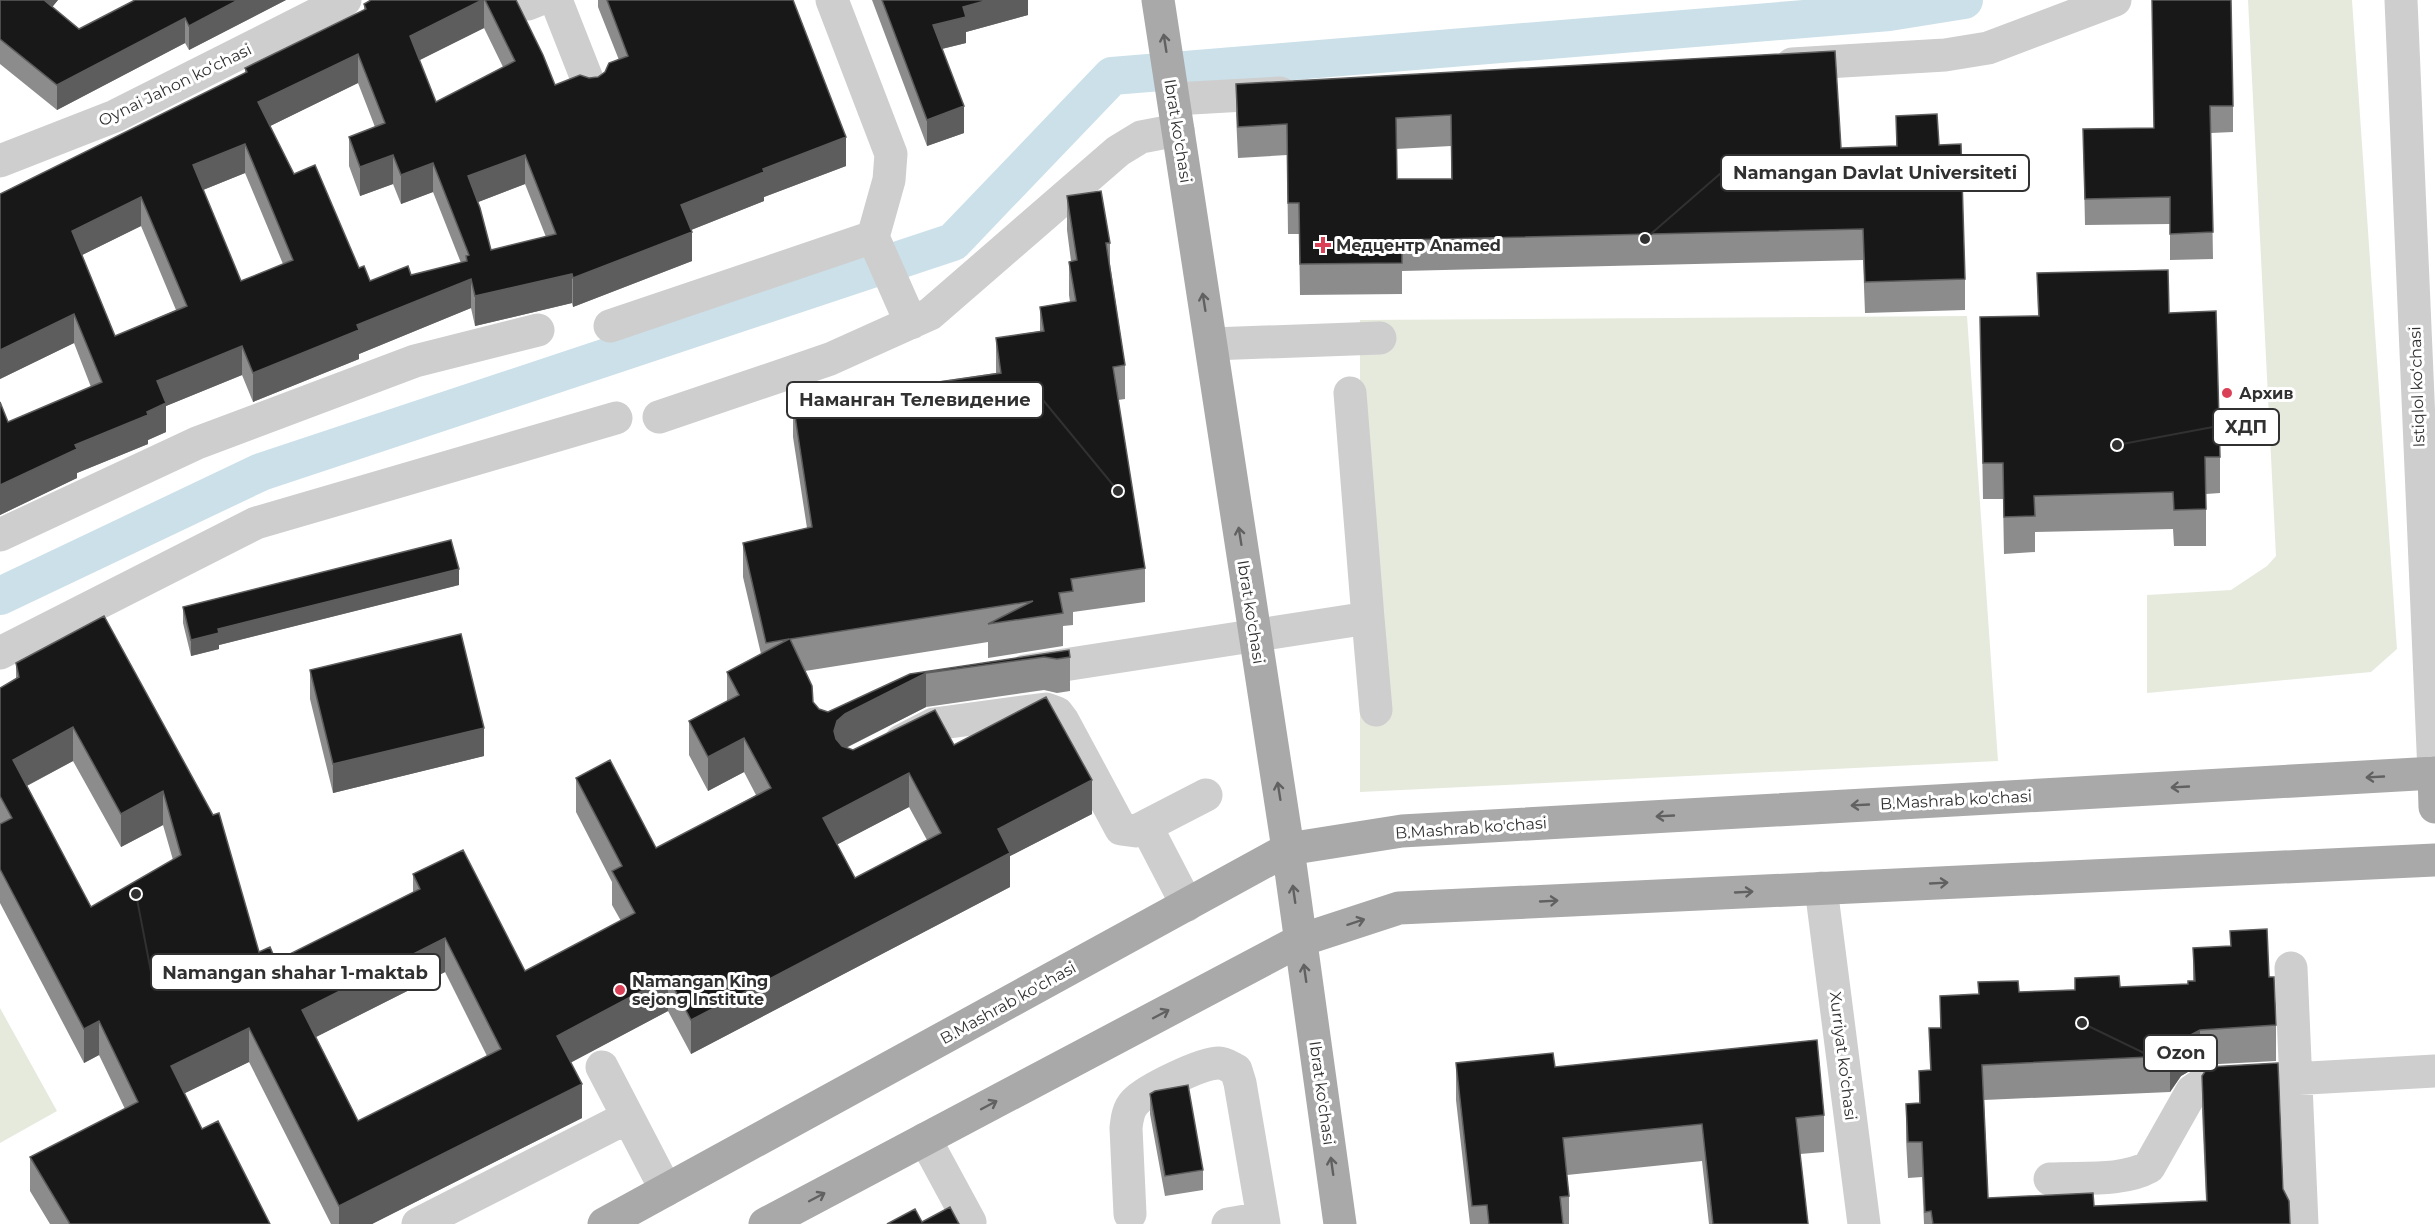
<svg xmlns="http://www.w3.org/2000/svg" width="2435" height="1224" font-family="Montserrat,sans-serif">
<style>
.green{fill:#e5eadd}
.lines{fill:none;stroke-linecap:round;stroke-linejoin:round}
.canal{stroke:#cbe0e9;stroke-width:38}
.minor{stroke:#cecece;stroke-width:33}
.major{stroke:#a9a9a9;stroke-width:33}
.wall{fill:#8c8c8c;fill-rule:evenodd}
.shaded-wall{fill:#5d5d5d}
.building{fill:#181818;stroke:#5d5d5d;stroke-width:1.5;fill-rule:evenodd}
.oneway{stroke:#616161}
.poi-dot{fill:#da4157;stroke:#fff;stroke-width:2}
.labels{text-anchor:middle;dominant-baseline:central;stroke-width:6;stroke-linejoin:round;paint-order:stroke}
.street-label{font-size:16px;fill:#313131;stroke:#fff}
.poi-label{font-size:16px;font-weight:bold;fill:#313131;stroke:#fff;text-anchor:start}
.leader{fill:none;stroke:#313131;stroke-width:2}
.callout-dot{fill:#313131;stroke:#fff;stroke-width:2}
.callout{fill:#fff;stroke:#313131;stroke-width:2}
.callout-label{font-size:18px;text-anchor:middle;font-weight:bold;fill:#313131}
</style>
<rect width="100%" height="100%" fill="#fff"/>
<path class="green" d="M2248 0H2352L2397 649 2371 672 2147 693V595L2231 590 2267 566 2276 556Z
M1967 316 1998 761 1360 792V320Z
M0 1008 57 1111 0 1143Z"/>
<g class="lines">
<path class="canal" d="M0 596 261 472 953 242 1112 76 1889 12 1964 0"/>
<path class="minor" d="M556 0 591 89
M832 0 891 154 889 180 873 237
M2401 0 2434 773
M528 4 538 0
M1792 64 1945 55 1988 48 2115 0
M1174 99 1280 93
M0 161 115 116 345 0
M610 326 873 237 911 323
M1211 344 1380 338
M1350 393 1368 618
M659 417 830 359 930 314 1118 151 1141 137 1178 130
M0 535 197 443 415 361 538 330
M0 653 256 523 616 418
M1025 671 1368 618 1376 710
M901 741 934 724 1046 709 1057 713 1063 721 1121 829 1136 831 1146 826
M1821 888 1864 1224
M1187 905 1146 826 1206 795
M2291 968 2302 1224
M602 1067 666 1190
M925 1139 970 1222
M2050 1179C2080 1177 2122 1182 2149 1167L2192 1091 2202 1084 2435 1071
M1130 1214 1126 1128C1127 1119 1128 1109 1135 1102 1147 1089 1202 1063 1219 1063 1225 1063 1230 1067 1236 1070L1240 1083 1264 1224
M418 1224 628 1117
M1228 1224 1263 1218"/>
<path class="major" d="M1158 0 1288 849 1340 1224
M2434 773 2435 807
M604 1224 1288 849 1402 831 2435 773
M765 1224 1301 940 1399 908 2435 860"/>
</g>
<path class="wall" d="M0 0H58L52 7 79 29 135 0H286L189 50 185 43 57 110 0 64Z
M371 0H516L555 85 598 77 619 60 598 7V0H793L846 166 764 197V201L691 230 692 261 573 307 572 303 475 326 471 308 359 354V359L253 402 242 375 166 406V432L148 440V444L77 473V478L0 515V402L8 422 91 387 74 343 0 379V194L245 73V68L364 10V4ZM484 28 503 67 436 102 419 60ZM358 83 375 127 349 137V166L360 196 393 184 401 204 433 192 461 263 411 275 370 281 359 268 294 174 270 126ZM245 173 283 264 241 281 203 190ZM525 184 546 237 491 250 478 202ZM141 226 176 310 115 336 82 255Z
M872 0H1028V15L966 32V43L942 49 964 133 927 146Z
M2152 0 2233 106V132L2211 133 2213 259 2170 260V224L2085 225 2083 129 2154 128Z
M1236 84 1841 148 1896 147V116L1939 145 1965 279V310L1865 313 1863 260 1402 271V294L1300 295 1299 234H1288L1287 155 1238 158 1236 115ZM1451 146V179H1397L1396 149Z
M1067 196 1110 243V264L1125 365V399L1118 400 1145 568V602L1073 612V625L1063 626V646L988 658V642L805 671 813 702 819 709 828 712 910 674 1069 650 1070 657V691L1057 693 1044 690 926 707 846 748 853 750 954 745 1092 814 1010 856V887L691 1054 668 1011 571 1062 582 1118 372 1224H331L249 1062 184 1093 202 1129 270 1224H50L30 1191V1157L125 1109 99 1055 84 1063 0 903V688L16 679V663L104 616 259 952 276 961 413 892V874L525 971 621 921 612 905V882L576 812V778L656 848 756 795 744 772 708 791 689 755V721L727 701V672L761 654 743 577V543L807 528 793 437V403L996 373V338L1040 331V307L1070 302 1069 295V262L1071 261 1067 230ZM73 761 121 847 163 825 173 860 91 907 27 786ZM909 807 927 840 855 878 837 844ZM445 972 487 1056 358 1121 316 1037Z
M2037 273 2169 313 2220 457V493L2206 494V546H2174L2173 529 2035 532V552L2004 554 2003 499H1983L1980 317 2038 316Z
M459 585 219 645V649L191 656 183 623V607Z
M310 670 484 756 333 793 310 699Z
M2193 948 2269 977 2276 1025V1061L2200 1065 2181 1076 2170 1092 1984 1100 1988 1198 2094 1206 2206 1201 2202 1112V1076L2283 1189 2290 1224H1924L1922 1177 1908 1178 1906 1139V1104L1919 1103V1071L1930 1070 1929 1028H1940V996L2188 984 2193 981Z
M1456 1063 1555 1067 1824 1115V1152L1800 1154 1808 1224H1709L1702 1161 1567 1175 1569 1196V1224H1470L1456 1100Z
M1150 1094 1203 1170V1190L1165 1196 1150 1114Z"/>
<path class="shaded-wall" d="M40 0H58L40 22Z
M238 0H286L189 50V26Z
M482 0H484V28L410 65V36Z
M988 0H1028V15L966 32V43L933 51V25L963 7Z
M185 18V43L57 110V85Z
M358 54V83L258 132V102Z
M964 106V133L927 146V120Z
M846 137V166L764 197V201L681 234V205L763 169Z
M245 144V173L193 194V165Z
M393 155V184L360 196V167Z
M525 155V184L468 206V176Z
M433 163V192L401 204V175Z
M141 197V226L72 260V231Z
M692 232V261L573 307V278Z
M572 274V303L475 326V296Z
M471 279V308L359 354V359L253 402V373L357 325Z
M74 314V343L0 379V350Z
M242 346V375L166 406V432L148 440V444L77 473V478L0 515V485L75 445 147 412 157 381Z
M459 569V585L219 645V649L191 656V640L218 629Z
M926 673V707L845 748 837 755 834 731 837 721 845 714Z
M73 727V761L13 793V760Z
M484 728V756L333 793V764Z
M744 738V772L708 791V757Z
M909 773V807L823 852V818Z
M1092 780V814L1010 856V887L691 1054V1020L998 829Z
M163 791V825L121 847V814Z
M445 938V972L302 1044V1010Z
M668 977V1011L557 1070V1036Z
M99 1021V1055L84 1063V1029Z
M249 1028V1062L171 1100V1066Z
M2200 1030V1065L2181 1076 2170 1092V1056L2181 1040Z
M582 1084V1118L372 1224H339V1206Z"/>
<path class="building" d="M0 0H44L79 29 135 0H238L189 26 185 18 57 85 0 39Z
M371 0H482L410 36 436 102 515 61 485 0H516L543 55 555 85 580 75 589 78 598 77 605 72 609 63 628 56 607 0H793L846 137 763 169 764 172 681 205 692 232 573 278 572 274 475 296 471 279 357 325 359 330 253 373 242 346 157 381 166 403 147 412 148 415 75 445 77 449 0 485V402L8 422 102 382 74 314 0 350V194L247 72 245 68 366 9 364 4ZM358 54 385 123 349 137 360 167 393 155 401 175 433 163 469 255 466 256 467 261 411 275 408 266 370 281 364 266 359 268 315 165 294 174 258 102ZM245 144 293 260 241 281 193 165ZM525 155 556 234 491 250 480 208 468 176ZM141 197 187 306 115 336 72 231Z
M882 0H988L963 7 966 17 933 25 964 106 927 120Z
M2152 0H2231L2233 106H2210L2213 232 2170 234V197L2085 199 2083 129 2154 128Z
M1835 51 1841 148 1897 146 1896 116 1937 114 1939 145 1961 144 1965 279 1865 282 1863 229 1402 240V263L1300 264 1299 203H1288L1287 124 1238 127 1236 84ZM1451 115 1452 179H1397L1396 118Z
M1101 191 1110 243H1106L1125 365 1113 367 1145 568 1071 579 1073 591 1059 593 1063 613 988 624 1033 601 790 639 812 686 813 702 819 709 828 712 910 674 1069 650 1070 657 1057 659 1044 657 926 673 845 714 837 721 834 731 836 739 842 746 853 750 935 710 954 745 1046 697 1092 780 998 829 1010 853 691 1020 668 977 557 1036 582 1084 339 1206 249 1028 171 1066 202 1129 218 1121 270 1224H70L30 1157 138 1102 99 1021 84 1029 0 869V824L12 818 0 796V688L19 677 16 663 104 616 213 815 219 813 259 952 270 947 276 961 420 889 413 874 463 850 525 971 635 913 612 871 622 866 576 778 610 760 656 848 771 788 744 738 708 757 689 721 739 695 727 672 789 639 766 643 743 543 812 527 793 403 1001 373 996 338 1044 331 1040 307 1076 301 1069 262 1077 260 1067 196ZM73 727 121 814 163 791 181 855 91 907 13 760ZM909 773 941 833 855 878 823 818ZM445 938 501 1049 358 1121 302 1010Z
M2168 270 2169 313 2216 311 2220 457H2205L2206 509 2174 510 2173 492 2034 496 2035 516 2004 517 2003 463H1983L1980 317 2039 316 2037 273Z
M451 540 459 569 218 629 219 633 191 640 183 607Z
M461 634 484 728 333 764 310 670Z
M2267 929 2269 977H2274L2276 1025 2200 1030 2181 1040 2170 1056 1982 1065 1988 1198 2093 1193 2094 1206 2207 1201 2202 1076 2208 1067 2278 1063 2283 1189 2289 1201 2290 1224H1933L1931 1211 1925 1212 1922 1142H1908L1906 1104 1920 1103 1919 1071 1931 1070 1929 1028H1941L1940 996 1979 994 1978 982 2018 981 2019 992 2075 990V978L2119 976 2120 987 2188 984V981H2195L2193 948 2231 946 2230 931Z
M1817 1040 1824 1115 1796 1118 1808 1224H1713L1702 1124 1563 1138 1569 1196 1560 1197 1563 1224H1489L1487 1205 1472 1206 1456 1063 1553 1053 1555 1067Z
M1188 1085 1203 1170 1165 1176 1150 1094 1155 1091Z
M950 1207 959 1224H887L915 1209 922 1222Z"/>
<defs><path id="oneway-shaft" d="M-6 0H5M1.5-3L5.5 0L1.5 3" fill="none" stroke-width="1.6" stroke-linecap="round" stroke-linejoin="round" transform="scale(1.5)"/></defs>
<g class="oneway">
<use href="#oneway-shaft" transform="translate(1165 43) rotate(-99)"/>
<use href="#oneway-shaft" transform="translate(1204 302) rotate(-99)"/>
<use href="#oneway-shaft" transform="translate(1240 536) rotate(-99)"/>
<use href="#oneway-shaft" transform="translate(2375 777) rotate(177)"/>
<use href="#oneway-shaft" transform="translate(2180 787) rotate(177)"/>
<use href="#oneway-shaft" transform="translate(1279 791) rotate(-99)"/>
<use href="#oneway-shaft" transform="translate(1860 805) rotate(177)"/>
<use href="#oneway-shaft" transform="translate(1665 816) rotate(177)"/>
<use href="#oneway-shaft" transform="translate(1939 883) rotate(-3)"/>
<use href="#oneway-shaft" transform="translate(1744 892) rotate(-3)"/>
<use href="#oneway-shaft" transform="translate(1294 894) rotate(-98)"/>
<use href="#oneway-shaft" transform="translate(1549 901) rotate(-3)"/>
<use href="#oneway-shaft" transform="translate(1356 922) rotate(-18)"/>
<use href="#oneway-shaft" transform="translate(1305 973) rotate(-98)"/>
<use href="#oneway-shaft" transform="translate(1161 1014) rotate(-28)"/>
<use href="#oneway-shaft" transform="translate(989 1105) rotate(-28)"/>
<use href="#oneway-shaft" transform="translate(1332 1166) rotate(-98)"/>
<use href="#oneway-shaft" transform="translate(817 1197) rotate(-28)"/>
</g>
<g class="poi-dot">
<path d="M1320 236h6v6h6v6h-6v6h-6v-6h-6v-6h6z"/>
<circle cx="2227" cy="393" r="6"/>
<circle cx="620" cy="990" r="6"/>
</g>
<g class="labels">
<g class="street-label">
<text transform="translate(175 85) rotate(-26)">Oynai Jahon ko‘chasi</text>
<text transform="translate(1178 131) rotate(81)">Ibrat ko'chasi</text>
<text transform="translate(2417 387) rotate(-92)">Istiqlol koʻchasi</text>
<text transform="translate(1251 612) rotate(81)">Ibrat ko'chasi</text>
<text transform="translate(1956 800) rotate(-3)">B.Mashrab ko'chasi</text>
<text transform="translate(1471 828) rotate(-4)">B.Mashrab ko'chasi</text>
<text transform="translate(1008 1003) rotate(-29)">B.Mashrab ko'chasi</text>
<text transform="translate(1843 1056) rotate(83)">Xurriyat ko‘chasi</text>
<text transform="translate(1322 1093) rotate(82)">Ibrat ko'chasi</text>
</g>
<g class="poi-label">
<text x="1336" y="245">Медцентр Anamed</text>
<text x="2239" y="393">Архив</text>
<text x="632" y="981">Namangan King<tspan x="632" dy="18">sejong Institute</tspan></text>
</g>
</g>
<path class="leader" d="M1645 239L1721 173M1118 491L1043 400M2117 445L2213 427M136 894L151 972M2082 1023L2144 1053"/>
<g class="callout-dot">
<circle cx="1645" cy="239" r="6"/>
<circle cx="1118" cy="491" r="6"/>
<circle cx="2117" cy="445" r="6"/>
<circle cx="136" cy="894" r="6"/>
<circle cx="2082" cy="1023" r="6"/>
</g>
<g class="callout">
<rect x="1721" y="155" width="308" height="36" rx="6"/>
<rect x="787" y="382" width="256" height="36" rx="6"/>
<rect x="2213" y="409" width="66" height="36" rx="6"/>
<rect x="151" y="954" width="289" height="36" rx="6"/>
<rect x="2144" y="1035" width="73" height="36" rx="6"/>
</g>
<g class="callout-label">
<text x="1875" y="179">Namangan Davlat Universiteti</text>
<text x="915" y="406">Наманган Телевидение</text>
<text x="2246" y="433">ХДП</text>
<text x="295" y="979">Namangan shahar 1-maktab</text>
<text x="2181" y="1059">Ozon</text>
</g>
</svg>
